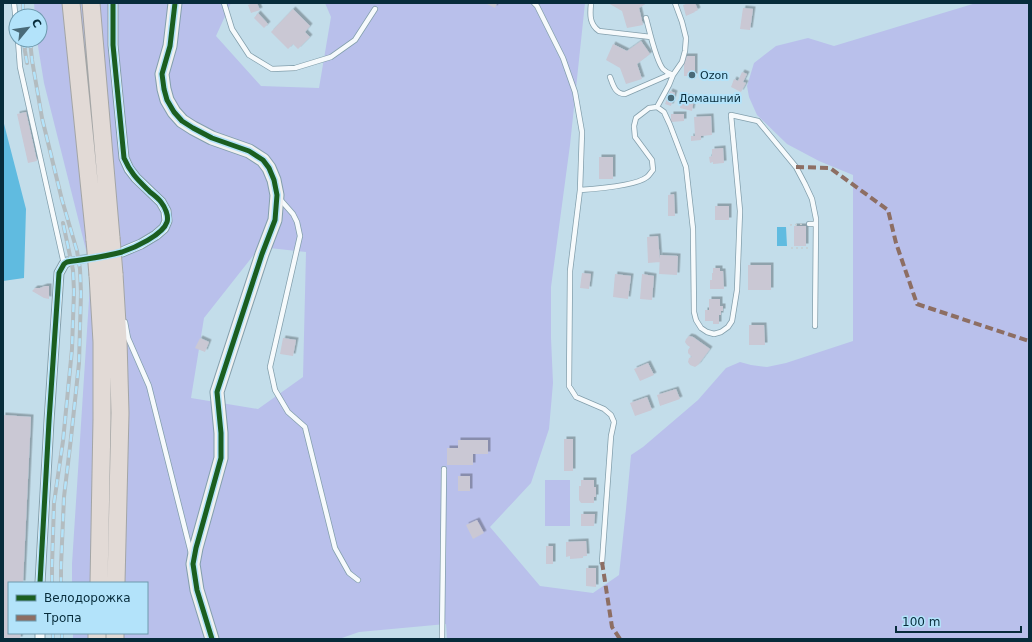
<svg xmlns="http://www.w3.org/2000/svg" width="1032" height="642" font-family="'DejaVu Sans',sans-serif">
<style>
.green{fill:#b9c0eb;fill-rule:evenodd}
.water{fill:#60bbe0}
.building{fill:#cac8d4;filter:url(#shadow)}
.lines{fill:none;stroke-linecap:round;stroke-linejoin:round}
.street-tunnel{stroke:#9dbac7;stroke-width:9;stroke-dasharray:9 4.5;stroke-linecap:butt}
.lane-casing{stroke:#839fac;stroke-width:6}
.street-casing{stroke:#839fac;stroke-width:11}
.secondary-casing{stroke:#839fac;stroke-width:15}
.highway-casing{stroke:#a3a5a5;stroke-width:19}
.path{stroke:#c5cdd1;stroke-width:1.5;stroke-dasharray:2 3;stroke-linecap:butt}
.lane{stroke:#f6fafc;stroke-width:4.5}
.street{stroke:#f6fafc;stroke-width:9}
.secondary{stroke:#f0f1f1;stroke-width:13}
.highway{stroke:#e2dad6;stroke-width:17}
.rail-casing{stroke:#b3bcc0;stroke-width:4}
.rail{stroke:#b3e3fa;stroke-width:2.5;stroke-dasharray:8;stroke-linecap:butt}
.highway-bridge-casing{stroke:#a3a5a5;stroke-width:19;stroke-linecap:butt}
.highway-bridge{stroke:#e2dad6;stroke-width:17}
.quiet{stroke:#8d6e63;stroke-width:4;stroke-dasharray:8 4;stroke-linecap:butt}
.cycleway-casing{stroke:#b3e3fa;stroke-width:8}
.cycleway{stroke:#1b5e20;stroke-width:5}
.poi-dot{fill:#496a78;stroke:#b3e3fa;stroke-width:1.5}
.labels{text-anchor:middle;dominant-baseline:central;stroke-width:4;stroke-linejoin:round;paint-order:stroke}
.poi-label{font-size:11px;fill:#072c3b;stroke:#b3e3fa;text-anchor:start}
</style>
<defs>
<filter id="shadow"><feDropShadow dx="2.5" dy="-2.5" stdDeviation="0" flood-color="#0004"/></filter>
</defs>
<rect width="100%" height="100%" fill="#c3ddea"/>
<path class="green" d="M34 3H231L216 36 261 86 319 88 331 17 325 3H585L570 145 551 287V338L553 383 549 429 531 483 490 527 540 586 593 593 619 575 626 509 631 455 643 447 698 400 726 368 740 362 751 365 767 367 786 363 853 341V175L819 161 787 144 757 115 749 97 747 86 754 63 776 46 808 38 834 46 976 3H1029V639H447L446 624 359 632 339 639H73V633H147V583H72V564L90 284 87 254 44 83 37 40H40V16H35ZM260 247 306 252 303 377 258 409 191 398 204 318Z
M545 480H570V526H545Z"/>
<path class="water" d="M3 120 26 209 24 278 3 281Z
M777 227H786L787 246H777Z"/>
<path class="building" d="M253 3H257L260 10 251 13 248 5Z
M485 3H497L495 8Z
M608 3H647L639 8 643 25 627 28 622 11Z
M689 3H695L698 10 694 12H695L686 16 683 5Z
M743 8 753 9 750 30 740 29Z
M293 9 310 26 305 32 310 37 298 49 293 44 288 49 271 32Z
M258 13 268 24 264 28 254 18Z
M641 41 650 54 637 64 642 79 626 84 620 68 606 60 613 44 627 51Z
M684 56H695V76H684Z
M742 72 747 74 743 82 746 83 741 92 731 87 734 79 738 81Z
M670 91 675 93 671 106 665 104Z
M682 96 694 98 692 111 680 108Z
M26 112 37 161 28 163 17 114Z
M671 114H684V121L671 122Z
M711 116 712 135 701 136V140L691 141V136H695L694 117Z
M723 148 724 163 713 164V162L710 163 709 157 712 156V149Z
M599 157H613V179H599Z
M674 194 675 216H668V195Z
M715 206H729V220H715Z
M794 226H806V246H794Z
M658 236 660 262 648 263 647 237Z
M660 255 678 256 677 275 659 274Z
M748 265H771V290H748Z
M713 268H720V271H723L724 289H710V280H712V273H713Z
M582 273 591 274 589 289 580 288Z
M615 274 631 276 628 299 613 297Z
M642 274 654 276 652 300 640 299Z
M45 286H49V299L44 298 32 291 35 288H40Z
M709 299H720V306H723V311H721V315H719V324H713V321H705V310H709Z
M749 325H764L765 345H749Z
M689 336 693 337 710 349 698 365 695 367 690 365 688 362 689 358 692 357 688 353V350L690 347 687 345 685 342 686 339Z
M200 338 209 342 205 352 195 348Z
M283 338 296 340 293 356 280 354Z
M648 363 654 375 640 381 634 369Z
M676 389 680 399 660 406 657 395Z
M647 397 652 410 635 416 630 403Z
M3 415 31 417 23 583H9V633H21L20 639H3Z
M564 439H573V471H564Z
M458 440H488V454H473V465H447V448H458Z
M458 476H470V491H458Z
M581 480H594V487H596V497H594V503H581L579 500V486H581Z
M581 514H595L594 526H581Z
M477 520 484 533 473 539 466 525Z
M586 541 587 556H583V558L570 559V556L566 557V542Z
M546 546H553V564H546Z
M586 568H596V587L586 586Z"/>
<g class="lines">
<path class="street-tunnel" d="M67 262 99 256"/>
<g class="lane-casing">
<path id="lane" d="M14 3 16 22
M224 3 232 29 249 55 272 69 295 68 331 57 355 40 375 9
M534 3 537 6 563 58 575 92 582 132 580 190 570 271 569 386 576 397 604 409 611 415 614 422 611 436 602 562
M591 3C590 14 589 24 599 31L651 37
M675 3 682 22 686 38 685 51 682 62 673 75 669 85 657 107 664 112 670 125 686 167 693 229 694 312 696 320 701 328 707 332 714 334 721 332 728 327 732 321 737 290 740 211 731 115 758 121 796 167 805 184 812 199 816 219 815 326
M646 18C649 29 656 61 663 69 666 72 668 73 671 74
M18 40 20 67 64 264
M610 77C613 85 615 94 625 94L671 74
M580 190C594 189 636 186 647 177 649 176 651 172 653 170L652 160 635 137 634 126 636 118 649 108 657 107
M279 198 293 214 297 222 300 236 270 367 275 390 288 412 305 427 335 548 349 573 358 580
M809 224H816
M125 322 128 338 149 386 191 553
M442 639 444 469"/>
</g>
<g class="street-casing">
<path id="street" d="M113 3V45L124 158 129 169 136 178 161 202 166 211 167 221 164 228 156 235 141 244 122 252
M40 583 49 421 59 273 64 264 67 262
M40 639V633"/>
</g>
<g class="secondary-casing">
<path id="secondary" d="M175 3 170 46 162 74 164 89 167 100 174 112 182 121 193 128 212 138 249 151 263 160 269 168 274 180 277 195 275 220 262 254 217 392 221 433V458L196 548 193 564 197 590 212 639"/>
</g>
<g class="highway-casing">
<path id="highway" d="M71 3 95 240
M91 3 111 238
M114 274 118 340 120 413 116 583
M98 275 102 342V419L99 583
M97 639V633
M115 639V633"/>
</g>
<path class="path" d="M790 225 804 224
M791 248H809"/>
<use href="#lane" class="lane"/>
<use href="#street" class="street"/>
<use href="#secondary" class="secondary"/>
<use href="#highway" class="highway"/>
<g class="rail-casing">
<path id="rail" d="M23 3V16
M24 40 25 51 27 63
M30 40 32 60 42 118 62 200 77 251 80 269 81 293 79 363 71 438 64 497 61 566V583
M52 583V566L54 503 63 441 72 349 74 291 73 270 63 223
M53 633V639
M62 633V639"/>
</g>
<use href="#rail" class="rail"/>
<g class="highway-bridge-casing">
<path id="highway-bridge" d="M111 238 114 274
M95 240 98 275"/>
</g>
<use href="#highway-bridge" class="highway-bridge"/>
<path class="quiet" d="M796 167 830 168 888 210 896 243 917 304 1029 341
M602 562 612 627 620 639"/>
<g class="cycleway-casing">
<path id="cycleway" d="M175 3 170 46 162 74 164 89 167 100 174 112 182 121 193 128 212 138 249 151 263 160 269 168 274 180 277 195 275 220 262 254 217 392 221 433V458L196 548 193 564 197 590 212 639
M40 583 49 421 59 273 64 264 67 262C85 259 105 257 122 252 134 248 163 235 167 222 169 216 165 207 161 202 158 198 154 195 150 192 138 180 131 174 124 158L113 45V3"/>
</g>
<use href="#cycleway" class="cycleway"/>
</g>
<g class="poi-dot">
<circle cx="692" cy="75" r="4"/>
<circle cx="671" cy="98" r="4"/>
</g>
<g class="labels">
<g class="poi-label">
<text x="700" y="75">Ozon</text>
<text x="679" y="98">Домашний</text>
</g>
</g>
<rect width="1032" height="642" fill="none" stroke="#072c3b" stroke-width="8"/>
<rect x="8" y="582" width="140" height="52" fill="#b3e3fa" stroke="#6e9aae"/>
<rect x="16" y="595" width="20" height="6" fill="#1b5e20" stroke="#6e9aae"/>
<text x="44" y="602" font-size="12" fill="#072c3b">Велодорожка</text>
<rect x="16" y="615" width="20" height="6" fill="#8d6e63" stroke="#6e9aae"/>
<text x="44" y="622" font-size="12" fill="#072c3b">Тропа</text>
<g transform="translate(28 28) rotate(61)"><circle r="19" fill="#b3e3fa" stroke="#6e9aae"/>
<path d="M0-3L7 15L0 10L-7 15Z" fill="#496a78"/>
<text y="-6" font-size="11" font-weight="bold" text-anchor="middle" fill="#072c3b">С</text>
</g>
<path d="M896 626v6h125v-6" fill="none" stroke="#072c3b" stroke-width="2"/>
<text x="902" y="626" font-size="12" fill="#072c3b" stroke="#b3e3fa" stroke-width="3" paint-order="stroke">100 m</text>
</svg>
